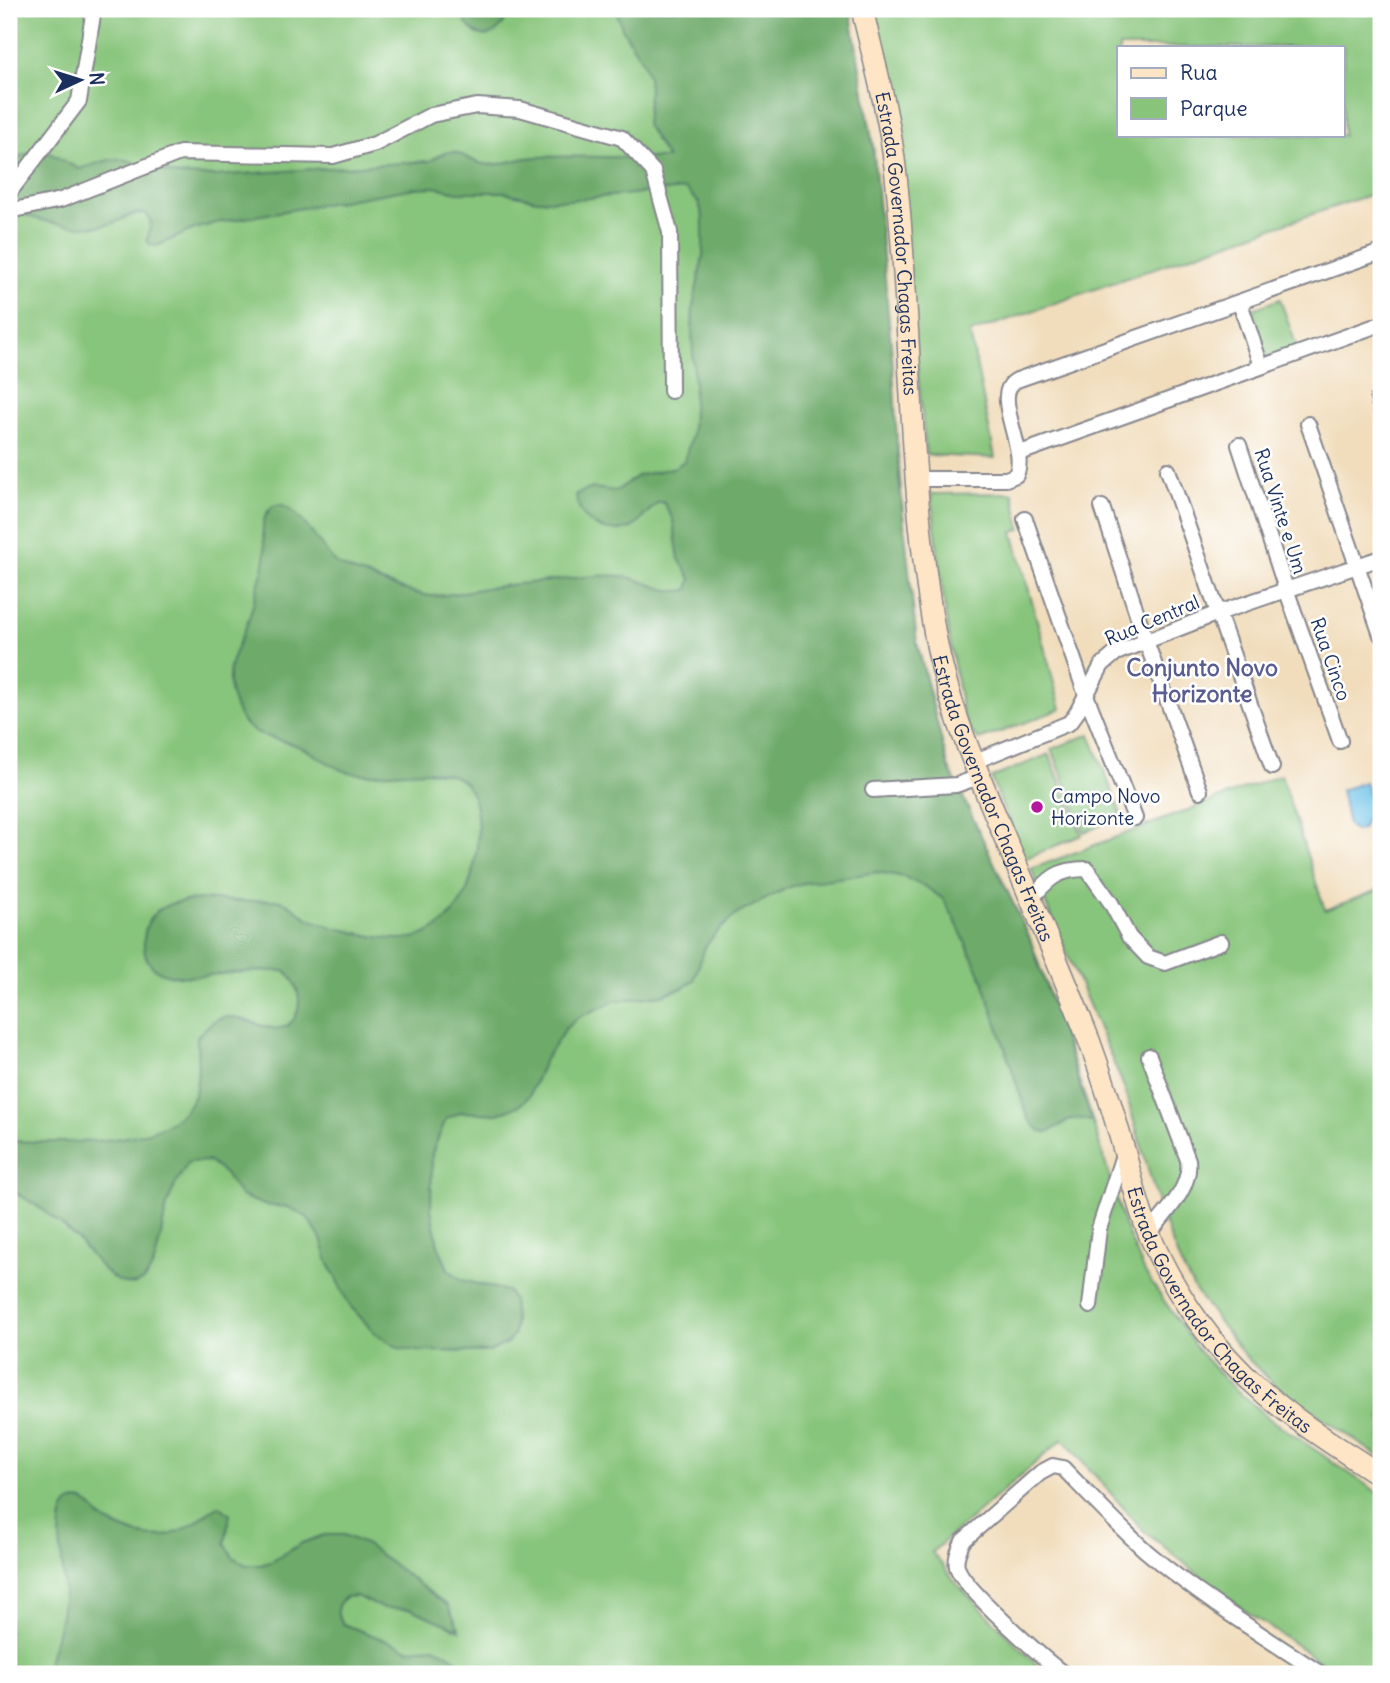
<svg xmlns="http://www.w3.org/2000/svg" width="1390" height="1683" font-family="Delius,sans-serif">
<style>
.green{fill:#88c57b;stroke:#527a6c;stroke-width:2;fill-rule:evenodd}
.forest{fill:#6eaa6b;stroke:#446c64;stroke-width:2}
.water{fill:#69c0e6;stroke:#4278a2;stroke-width:2}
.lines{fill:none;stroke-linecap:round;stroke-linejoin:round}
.street-casing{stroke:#86868d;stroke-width:18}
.secondary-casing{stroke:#86868d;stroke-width:24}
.street{stroke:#fff;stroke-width:14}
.secondary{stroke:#fde5c5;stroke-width:21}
.poi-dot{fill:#b5179e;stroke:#fff;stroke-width:2.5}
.labels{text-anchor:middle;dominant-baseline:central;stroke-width:5;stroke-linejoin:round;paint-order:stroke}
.street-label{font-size:19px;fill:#1b2f5e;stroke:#fff}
.poi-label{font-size:19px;fill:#1b2f5e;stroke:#fff;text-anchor:start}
.quarter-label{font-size:23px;font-weight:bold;fill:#5a5d90;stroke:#fff}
</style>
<rect width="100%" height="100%" fill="#fff"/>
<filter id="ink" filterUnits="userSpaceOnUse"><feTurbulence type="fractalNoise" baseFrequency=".0143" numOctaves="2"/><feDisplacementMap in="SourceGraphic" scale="14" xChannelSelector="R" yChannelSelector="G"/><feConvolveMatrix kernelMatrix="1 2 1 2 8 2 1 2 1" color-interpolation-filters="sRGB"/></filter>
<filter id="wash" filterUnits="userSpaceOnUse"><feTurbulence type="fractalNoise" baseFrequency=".00686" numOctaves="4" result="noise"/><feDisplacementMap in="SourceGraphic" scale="28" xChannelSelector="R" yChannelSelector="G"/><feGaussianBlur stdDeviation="1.57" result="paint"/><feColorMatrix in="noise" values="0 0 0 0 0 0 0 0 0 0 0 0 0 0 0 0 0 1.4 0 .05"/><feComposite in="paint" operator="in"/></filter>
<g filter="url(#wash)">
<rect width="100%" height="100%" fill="#f1ddbc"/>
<path class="green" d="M9 9H850L873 146 909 588 917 643 948 766 1030 939 1086 1100 1125 1227 1145 1273 1198 1350 1224 1379 1267 1417 1381 1495V1674H1339L1244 1610 1144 1531 1063 1439 932 1552 958 1585 1046 1674H9Z
M870 9H1381V191L1189 256 970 333 995 458 926 455 917 364ZM1119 47H1343V135H1119Z
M1280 299 1297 347 1267 357 1250 310Z
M1013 493 1021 529 1013 532 1061 709 979 740 970 730 963 716 946 619 931 494Z
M1090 734 1122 817 1084 832 1052 749Z
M1049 754 1082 835 1024 859 991 778Z
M1281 775 1325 910 1381 889V1458L1275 1385 1245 1356 1196 1292 1181 1265 1162 1217 1124 1087 1031 869Z"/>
<path class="forest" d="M459 9H510C498 45 472 44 459 9Z
M615 9H850L873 146 893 366 899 478 917 643 948 766 1030 939 1092 1121C1085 1120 1077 1117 1070 1120 1051 1129 1045 1142 1028 1118L982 978 954 918 943 899 926 887 904 877 878 872 803 883 787 888 737 914 717 932 705 947 694 980 683 988 662 995 615 1001 579 1017 566 1028 544 1061 529 1096 520 1105 497 1114 461 1112 446 1119 432 1153 431 1209 438 1245 448 1269 462 1280 507 1291 513 1300 515 1322 514 1334 507 1343 489 1352 417 1351 399 1348 376 1334 349 1305 328 1262 321 1239 307 1217 287 1207 264 1205 241 1196 225 1174 208 1161 189 1162C179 1176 172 1190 167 1206 160 1227 159 1291 127 1284 105 1279 90 1252 75 1237 55 1219 34 1201 9 1190V1141C56 1142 175 1151 194 1095 200 1076 197 1056 197 1036 203 1031 211 1022 218 1019 242 1008 276 1045 294 1019 299 1011 300 1002 298 993 295 983 293 978 285 971 264 970 243 972 222 974 196 976 146 986 144 946 141 890 205 900 242 901 254 902 269 898 281 901 292 904 299 913 308 918 321 925 338 928 353 932 400 944 434 945 462 900 478 874 490 792 456 777 430 765 390 776 362 774 338 773 325 760 305 749 287 740 263 739 247 726 238 718 233 703 230 691 225 664 238 648 247 624 251 612 255 599 258 586 261 576 265 566 265 556 265 543 260 529 265 517 283 474 323 555 336 563 344 569 356 572 365 575 380 582 417 595 432 596 448 596 464 592 479 589 505 585 531 583 557 580 578 578 599 574 620 576 644 578 662 595 688 590L691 579 679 559 673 520 664 503 659 502C649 509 643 519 634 526 630 530 623 530 618 530 595 532 577 516 576 494L593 488 616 491 637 476 676 467 684 461 692 435 694 384 692 329 693 307 703 256V218L699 203 686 189 568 200H537L503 192H458L435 187 415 188 216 223 194 229 157 246 151 245 147 241 151 222 146 213C132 212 123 220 110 224 83 231 31 222 9 206V160L42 149 79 169 112 159 127 160 177 175 214 176 430 161C458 141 459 159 484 164 497 167 513 160 527 158 573 154 621 159 667 158L646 125 649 89 648 77 643 62 623 30Z
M80 1500C93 1503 97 1518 109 1523 140 1538 162 1544 193 1524 203 1518 207 1510 219 1506L230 1514 225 1543 233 1557 246 1565H260L271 1562 302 1543 324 1535H344L367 1545 448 1606 460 1630 411 1609 382 1608 356 1596 345 1597 338 1605V1616L343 1624 408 1649 435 1647 456 1659 467 1674H44C53 1646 63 1619 64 1589 64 1565 57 1540 62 1517 64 1506 69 1502 80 1500Z"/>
<path class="water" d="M1365 782 1377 823 1373 824 1371 818H1367L1362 829 1355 831 1348 825 1341 790Z"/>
</g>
<g filter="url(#ink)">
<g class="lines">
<g class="street-casing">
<path id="street" d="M9 193 79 101 94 9
M9 211 61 200 180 153 333 156 375 144 431 115 477 106 520 109 622 138 653 171 670 232 671 391
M1240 303 1261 366
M1378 399 1381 410
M1308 424 1381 635
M1239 445 1286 589 1340 741
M1020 453 1381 324
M1168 470 1272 767
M916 479H1006L1016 475C1029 448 989 394 1017 380L1381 252
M1102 507 1146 641 1200 791
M1025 519 1086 695 1135 818
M973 762 1069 723 1076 714 1102 665 1116 653 1218 613 1381 558
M873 790 956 785 979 777
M1031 899C1049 878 1058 869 1087 869L1111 903 1129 937 1148 957 1165 963 1221 942
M1149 1234C1165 1213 1192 1188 1188 1160L1149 1056
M1090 1306 1099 1229 1124 1152
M1064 1674C1044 1659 963 1588 957 1567 955 1558 959 1550 963 1541L1040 1473 1053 1466 1063 1468C1090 1496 1117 1525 1146 1551 1200 1597 1262 1635 1321 1674"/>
</g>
<g class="secondary-casing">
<g id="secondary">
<path id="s1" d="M862 9C874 61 889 114 895 167 913 323 907 480 935 635 948 705 973 761 1000 826 1030 898 1062 970 1090 1043 1103 1078 1114 1114 1124 1150 1132 1179 1138 1209 1150 1236 1175 1295 1214 1350 1263 1392 1299 1424 1341 1449 1381 1476"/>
</g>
</g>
<use href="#street" class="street"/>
<use href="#secondary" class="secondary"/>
</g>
</g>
<circle class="poi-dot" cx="1037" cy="807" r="7"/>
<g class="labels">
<g class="street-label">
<text stroke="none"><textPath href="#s1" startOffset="238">Estrada Governador Chagas Freitas</textPath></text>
<text transform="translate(1281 511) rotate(72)">Rua Vinte e Um</text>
<text transform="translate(1152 620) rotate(-23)">Rua Central</text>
<text transform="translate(1331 659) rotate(71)">Rua Cinco</text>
<text stroke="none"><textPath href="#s1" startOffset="805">Estrada Governador Chagas Freitas</textPath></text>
<text stroke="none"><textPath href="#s1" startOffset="1372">Estrada Governador Chagas Freitas</textPath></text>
</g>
<g class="poi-label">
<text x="1051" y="796">Campo Novo<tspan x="1051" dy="22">Horizonte</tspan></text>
</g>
<g class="quarter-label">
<text x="1202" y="667">Conjunto Novo<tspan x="1202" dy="26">Horizonte</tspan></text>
</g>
</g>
<rect width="1390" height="1683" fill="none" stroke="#fff" stroke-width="35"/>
<rect x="1117" y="46" width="228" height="91" fill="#ffffff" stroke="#a4acbf" stroke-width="2"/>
<rect x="1131" y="68" width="35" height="10" fill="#fde5c5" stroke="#a4acbf" stroke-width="2"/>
<text x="1180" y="80" font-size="21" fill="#1b2f5e">Rua</text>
<rect x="1131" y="98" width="35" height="21" fill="#88c57b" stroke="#a4acbf" stroke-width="2"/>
<text x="1180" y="116" font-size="21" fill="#1b2f5e">Parque</text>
<g transform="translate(80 80) rotate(86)" stroke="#ffffff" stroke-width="5" paint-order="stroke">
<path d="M0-5L12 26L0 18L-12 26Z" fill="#1b2f5e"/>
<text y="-10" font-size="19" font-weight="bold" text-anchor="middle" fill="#1b2f5e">N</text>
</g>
</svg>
